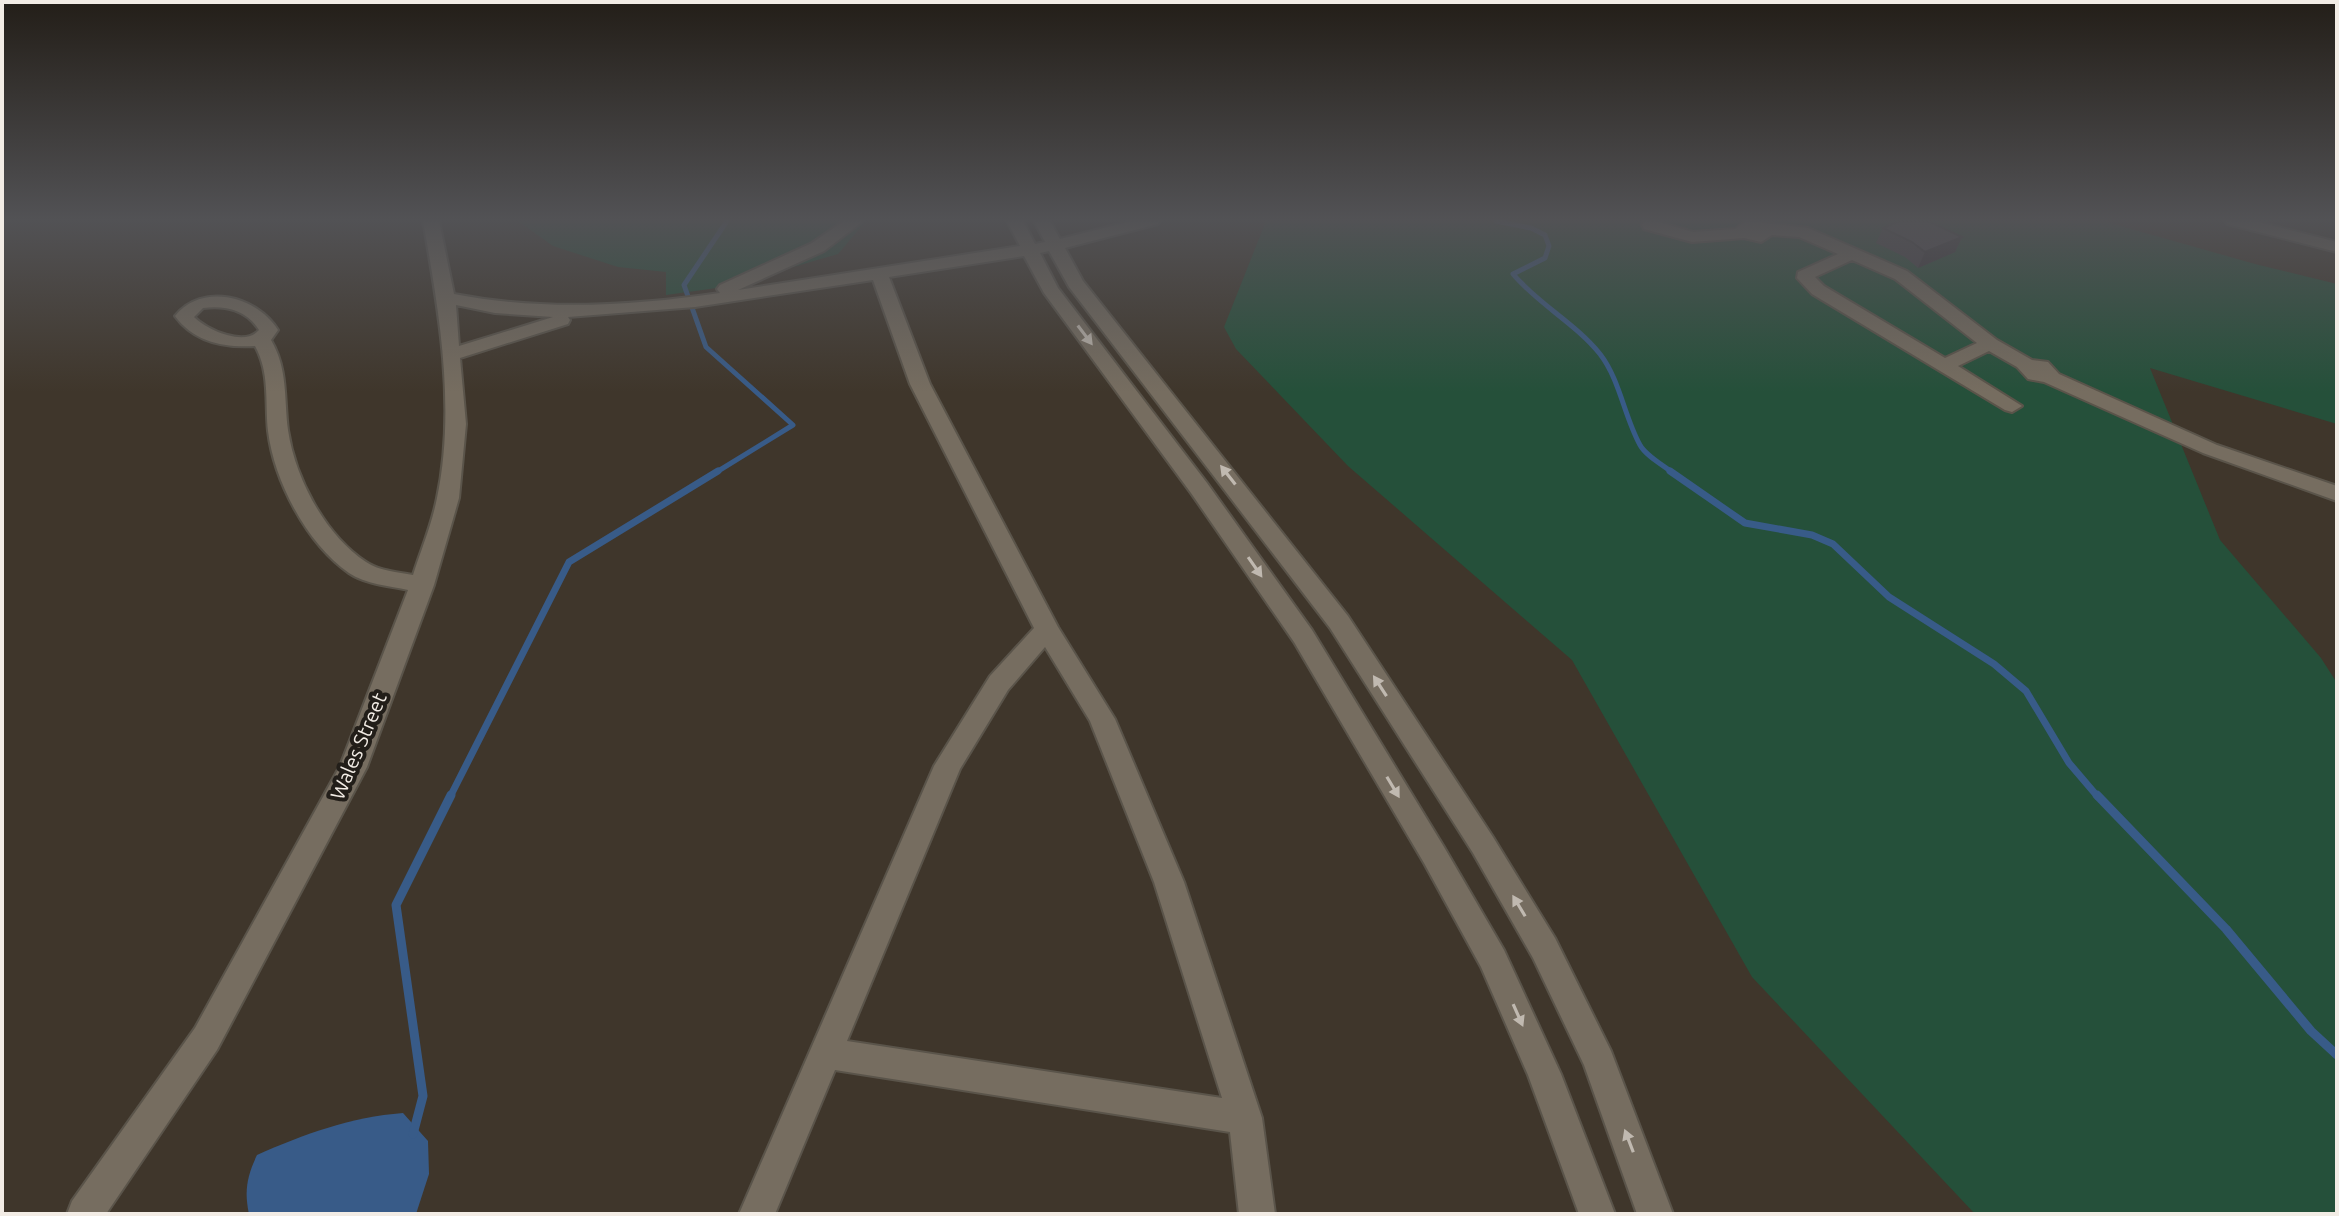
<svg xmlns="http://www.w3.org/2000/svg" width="2339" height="1216" font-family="Ubuntu,sans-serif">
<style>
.green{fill:#25503a}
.water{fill:#385b88}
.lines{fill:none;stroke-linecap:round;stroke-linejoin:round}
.stream-far2{stroke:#385b88;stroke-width:5}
.stream-far1{stroke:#385b88;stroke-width:7}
.stream{stroke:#385b88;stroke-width:9}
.minor-casing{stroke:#5a544a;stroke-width:4}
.minor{fill:#766d60;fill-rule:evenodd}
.wall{fill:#443e48}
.shaded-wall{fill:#37323b}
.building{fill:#4f4854;stroke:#37323b;stroke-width:2}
.oneway{fill:#c0b9b0}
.labels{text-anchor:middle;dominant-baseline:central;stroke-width:8;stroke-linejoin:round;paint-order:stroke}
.street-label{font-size:20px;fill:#f2ece5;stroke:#221e19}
</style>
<rect width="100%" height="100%" fill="#3f362b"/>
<path class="green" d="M518 221H866L838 254 724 287 666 295V272L618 267 553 246Z
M1266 221H2103L2255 264 2337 284V424L2150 368 2220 540 2321 658 2337 683V1214H1975L1752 977 1572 660 1348 466 1236 349 1224 327Z"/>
<path class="water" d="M403 1113 428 1141 429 1174 416 1214H249C244 1191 247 1176 257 1155 304 1134 351 1117 403 1113Z"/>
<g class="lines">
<path class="stream-far2" d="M1496 221 1531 228 1545 235 1549 246 1545 258 1513 274C1538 304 1575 323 1600 354 1620 380 1624 416 1640 445 1646 456 1663 465 1673 473
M715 473 793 425 706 347 684 285 727 221"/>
<path class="stream-far1" d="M1670 471 1745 523 1812 535 1833 544 1889 597 1994 664 2026 691 2069 763 2098 797
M450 797 569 562 718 471"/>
<path class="stream" d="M2097 795 2226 929 2311 1031 2337 1055
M413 1134 423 1096 396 905 451 795"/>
<g class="minor-casing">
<path id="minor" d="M423 221H439L454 294C543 311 630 306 720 293L717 289 720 285 812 243 844 221H863L824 251 738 290 1020 246 1007 221H1023L1035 244 1045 242 1034 221H1050L1060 239 1132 221H1160L1158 224 1065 248 1083 281 1348 616 1493 837 1555 938 1611 1051 1673 1214H1637L1584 1065 1533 958 1473 853 1330 628 1069 287 1049 251 1040 253 1058 288 1207 483 1312 630 1444 847 1504 950 1561 1074 1615 1214H1579L1528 1075 1481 967 1424 863 1294 642 1191 493 1044 293 1024 256 889 277 930 384 1058 627 1115 719 1184 882 1262 1118 1275 1214H1239L1230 1132 835 1070 775 1214H739L934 766 990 676 1034 628 910 384 873 280 695 307 568 317 570 320 568 324 460 358 466 424 459 498 434 585 367 767 217 1050 106 1214H67L72 1201 195 1028 340 766 408 590C390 586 365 584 349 573 307 544 274 481 268 431 265 402 270 373 255 346 224 348 194 342 175 316 202 282 257 296 278 330L271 340C288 369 284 398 288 430 295 478 325 535 366 562 379 571 398 572 413 575 421 550 432 524 437 498 456 408 439 310 423 221ZM456 305 495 313 553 317 459 346ZM203 308C225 305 247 310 259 330 245 347 207 330 194 317ZM1045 647 1090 721 1154 882 1222 1098 847 1041 960 769 1008 690Z
M1644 221H1655L1693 232 1735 229 1746 221 1808 228 1907 271 1997 340 2032 360 2048 362 2059 374 2217 445 2337 486V501L2203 453 2044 382 2028 379 2017 367 1989 351 1958 366 2022 406 2012 412 2005 410 1812 294 1797 278 1798 272 1838 254 1799 237 1772 235 1761 242 1744 238 1692 242 1644 229 1642 225ZM1852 260 1895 279 1977 343 1945 358 1824 286 1815 277Z
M2225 221H2254L2337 242V252L2227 224Z"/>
</g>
<use href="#minor" class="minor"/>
</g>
<path class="wall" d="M1883 228 1962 237 1955 252 1918 268 1905 257 1876 243Z"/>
<path class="shaded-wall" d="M1962 237 1955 252 1918 268 1925 252Z"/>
<path class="building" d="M1900 221H1928L1962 237 1925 252 1912 242 1883 228Z"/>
<defs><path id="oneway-solid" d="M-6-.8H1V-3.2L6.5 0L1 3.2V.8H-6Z" transform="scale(2)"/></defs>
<g class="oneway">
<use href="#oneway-solid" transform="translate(1085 335) rotate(53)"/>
<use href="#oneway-solid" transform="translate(1228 475) rotate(-128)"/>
<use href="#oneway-solid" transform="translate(1255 567) rotate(55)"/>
<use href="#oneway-solid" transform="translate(1380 686) rotate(-123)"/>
<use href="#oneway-solid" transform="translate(1393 787) rotate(59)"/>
<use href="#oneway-solid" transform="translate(1519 906) rotate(-121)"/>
<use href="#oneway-solid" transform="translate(1518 1015) rotate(66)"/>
<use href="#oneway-solid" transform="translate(1629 1141) rotate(-111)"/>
</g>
<linearGradient id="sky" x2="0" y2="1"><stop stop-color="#231e18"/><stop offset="0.56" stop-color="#525255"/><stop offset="1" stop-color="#525255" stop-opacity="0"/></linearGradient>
<rect width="2339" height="392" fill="url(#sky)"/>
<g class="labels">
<g class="street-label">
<text transform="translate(358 746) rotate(-67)">Wales Street</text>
</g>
</g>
<rect width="2339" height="1216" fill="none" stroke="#f2ece5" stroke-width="8"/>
</svg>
